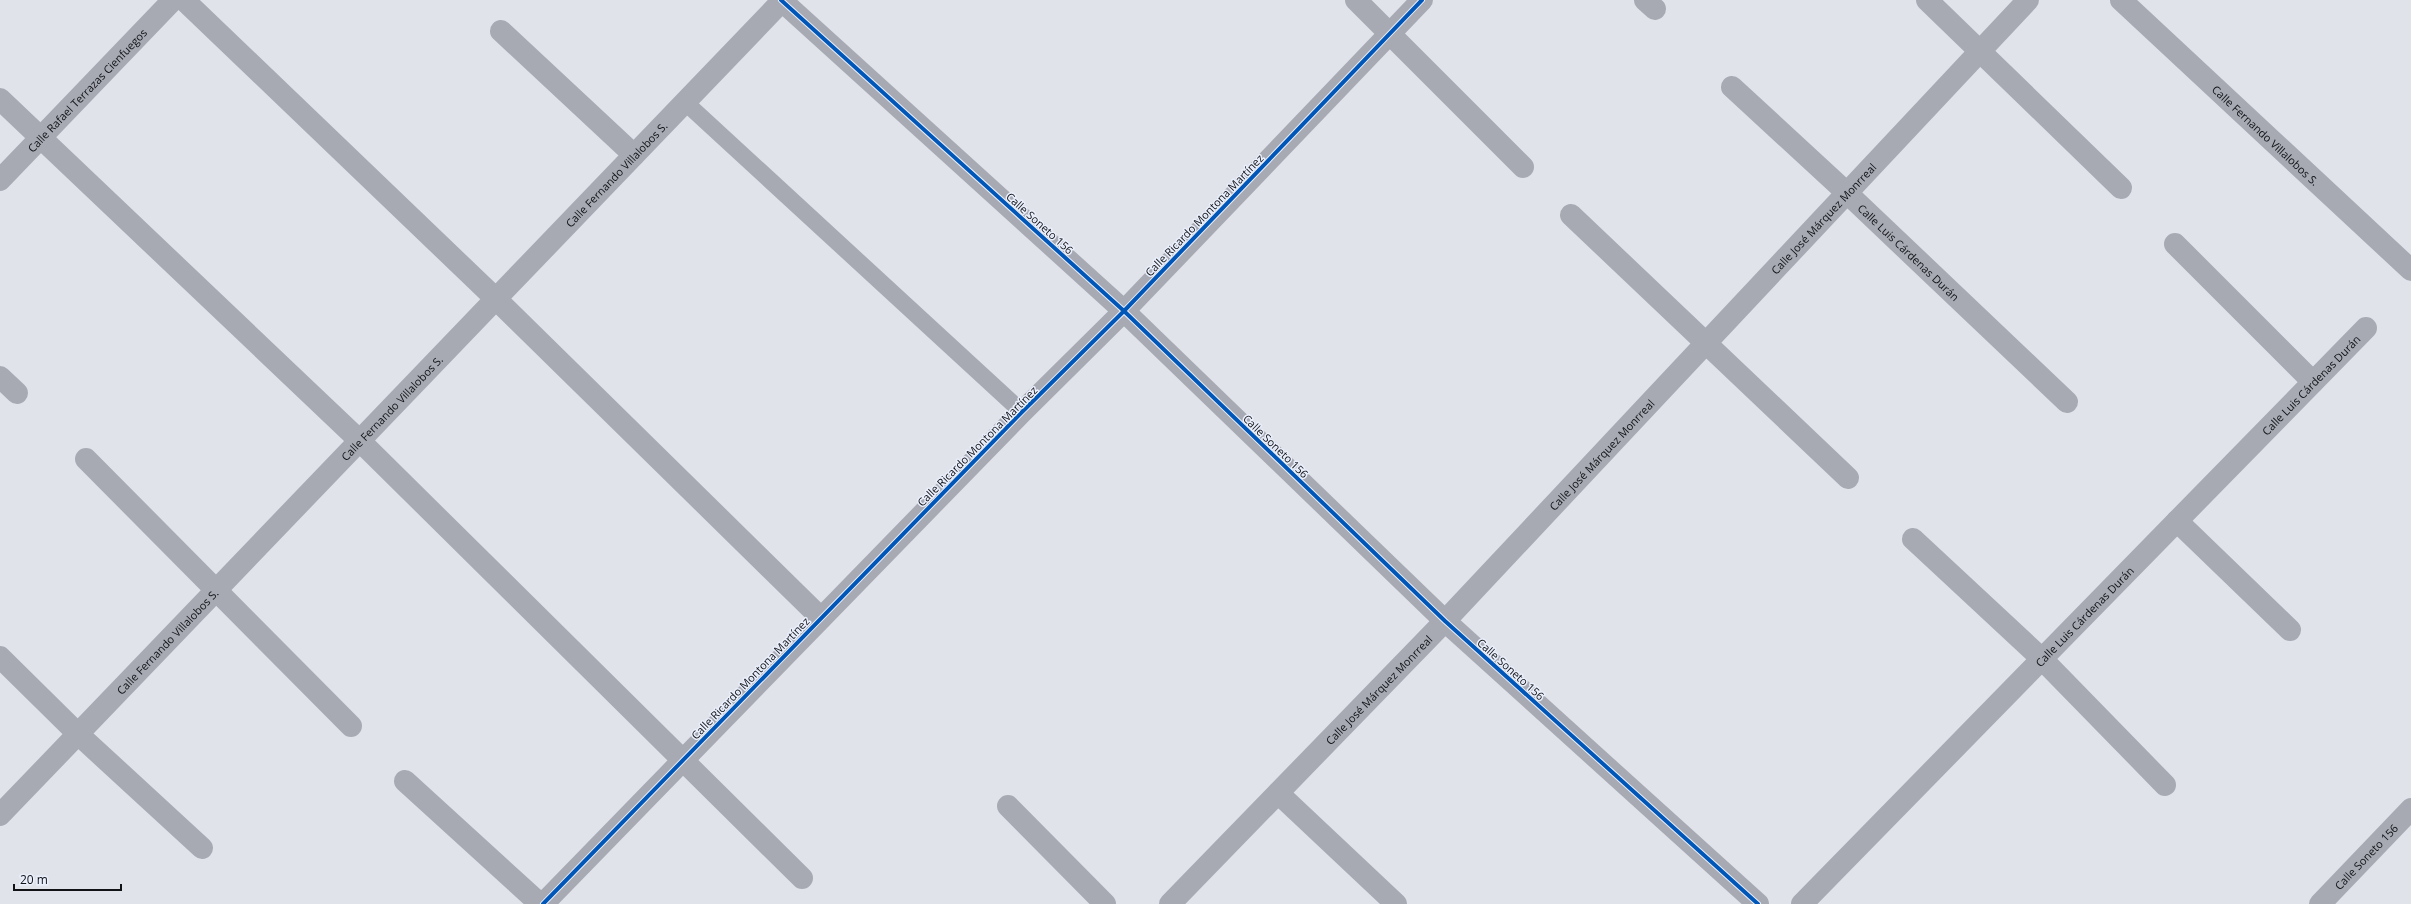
<svg xmlns="http://www.w3.org/2000/svg" width="2411" height="904" font-family="'Open Sans',sans-serif">
<style>
.lines{fill:none;stroke-linecap:round;stroke-linejoin:round}
.service{stroke:#a7aab3;stroke-width:17}
.minor{stroke:#a7aab3;stroke-width:22}
.tertiary{stroke:#a7aab3;stroke-width:22}
.cycleway-casing{stroke:#eaeffc;stroke-width:6}
.cycleway{stroke:#0057b8;stroke-width:4}
.labels{text-anchor:middle;dominant-baseline:central;stroke-width:3;stroke-linejoin:round;paint-order:stroke}
.street-label{font-size:11px;fill:#101216;stroke:#eaeffc}
</style>
<rect width="100%" height="100%" fill="#e1e3eb"/>
<g class="lines">
<path class="service" d="M686 103 1022 412"/>
<g class="minor">
<path d="M184 0 496 299 821 618"/>
<path d="M1356 0 1523 167"/>
<path d="M1645 0 1655 9"/>
<path d="M1927 0 2121 188"/>
<path id="s1" d="M2121 0 2411 270"/>
<path d="M501 31 634 155"/>
<path id="s2" d="M1732 87 1847 193 2067 402"/>
<path d="M0 99 360 441 802 878"/>
<path d="M1571 215 1848 478"/>
<path d="M2175 244 2313 382"/>
<path d="M0 377 17 393"/>
<path d="M86 459 351 726"/>
<path d="M2177 521 2290 630"/>
<path d="M1913 539 2042 659 2165 785"/>
<path d="M0 657 78 734 202 848"/>
<path d="M405 781 540 904"/>
<path d="M1278 793 1396 904"/>
<path d="M1008 806 1105 904"/>
<path id="s3" d="M0 815 783 0"/>
<path d="M543 904 1022 412 1124 311 1422 0"/>
<path id="s4" d="M1170 904 1445 621 2028 0"/>
<path id="s5" d="M1802 904 2366 328"/>
</g>
<g class="tertiary">
<path d="M781 0 1124 311 1445 621 1758 904"/>
<path id="s6" d="M0 180 173 0"/>
<path id="s7" d="M2320 904 2411 809"/>
</g>
<g class="cycleway-casing">
<path id="cycleway" d="M781 0 1124 311 1445 621 1758 904
M543 904 1022 412 1124 311 1422 0"/>
</g>
<use href="#cycleway" class="cycleway"/>
</g>
<g class="labels">
<g class="street-label">
<text stroke="none"><textPath href="#s6" startOffset="125">Calle Rafael Terrazas Cienfuegos</textPath></text>
<text stroke="none"><textPath href="#s1" startOffset="198">Calle Fernando Villalobos S.</textPath></text>
<text stroke="none"><textPath href="#s3" startOffset="889">Calle Fernando Villalobos S.</textPath></text>
<text transform="translate(1204 215) rotate(-46)">Calle Ricardo Montona Martínez</text>
<text stroke="none"><textPath href="#s4" startOffset="947">Calle José Márquez Monrreal</textPath></text>
<text transform="translate(1040 223) rotate(42)">Calle Soneto 156</text>
<text stroke="none"><textPath href="#s2" startOffset="242">Calle Luis Cárdenas Durán</textPath></text>
<text stroke="none"><textPath href="#s5" startOffset="727">Calle Luis Cárdenas Durán</textPath></text>
<text stroke="none"><textPath href="#s3" startOffset="565">Calle Fernando Villalobos S.</textPath></text>
<text transform="translate(977 446) rotate(-45)">Calle Ricardo Montona Martínez</text>
<text transform="translate(1276 446) rotate(44)">Calle Soneto 156</text>
<text stroke="none"><textPath href="#s4" startOffset="623">Calle José Márquez Monrreal</textPath></text>
<text stroke="none"><textPath href="#s5" startOffset="403">Calle Luis Cárdenas Durán</textPath></text>
<text stroke="none"><textPath href="#s3" startOffset="241">Calle Fernando Villalobos S.</textPath></text>
<text transform="translate(1511 669) rotate(42)">Calle Soneto 156</text>
<text transform="translate(750 678) rotate(-46)">Calle Ricardo Montona Martínez</text>
<text stroke="none"><textPath href="#s4" startOffset="299">Calle José Márquez Monrreal</textPath></text>
<text stroke="none"><textPath href="#s7" startOffset="66">Calle Soneto 156</textPath></text>
</g>
</g>
<path d="M14 884v6h107v-6" fill="none" stroke="#101216" stroke-width="2"/>
<text x="20" y="884" font-size="12" fill="#101216" stroke="#eaeffc" stroke-width="3" paint-order="stroke">20 m</text>
</svg>
